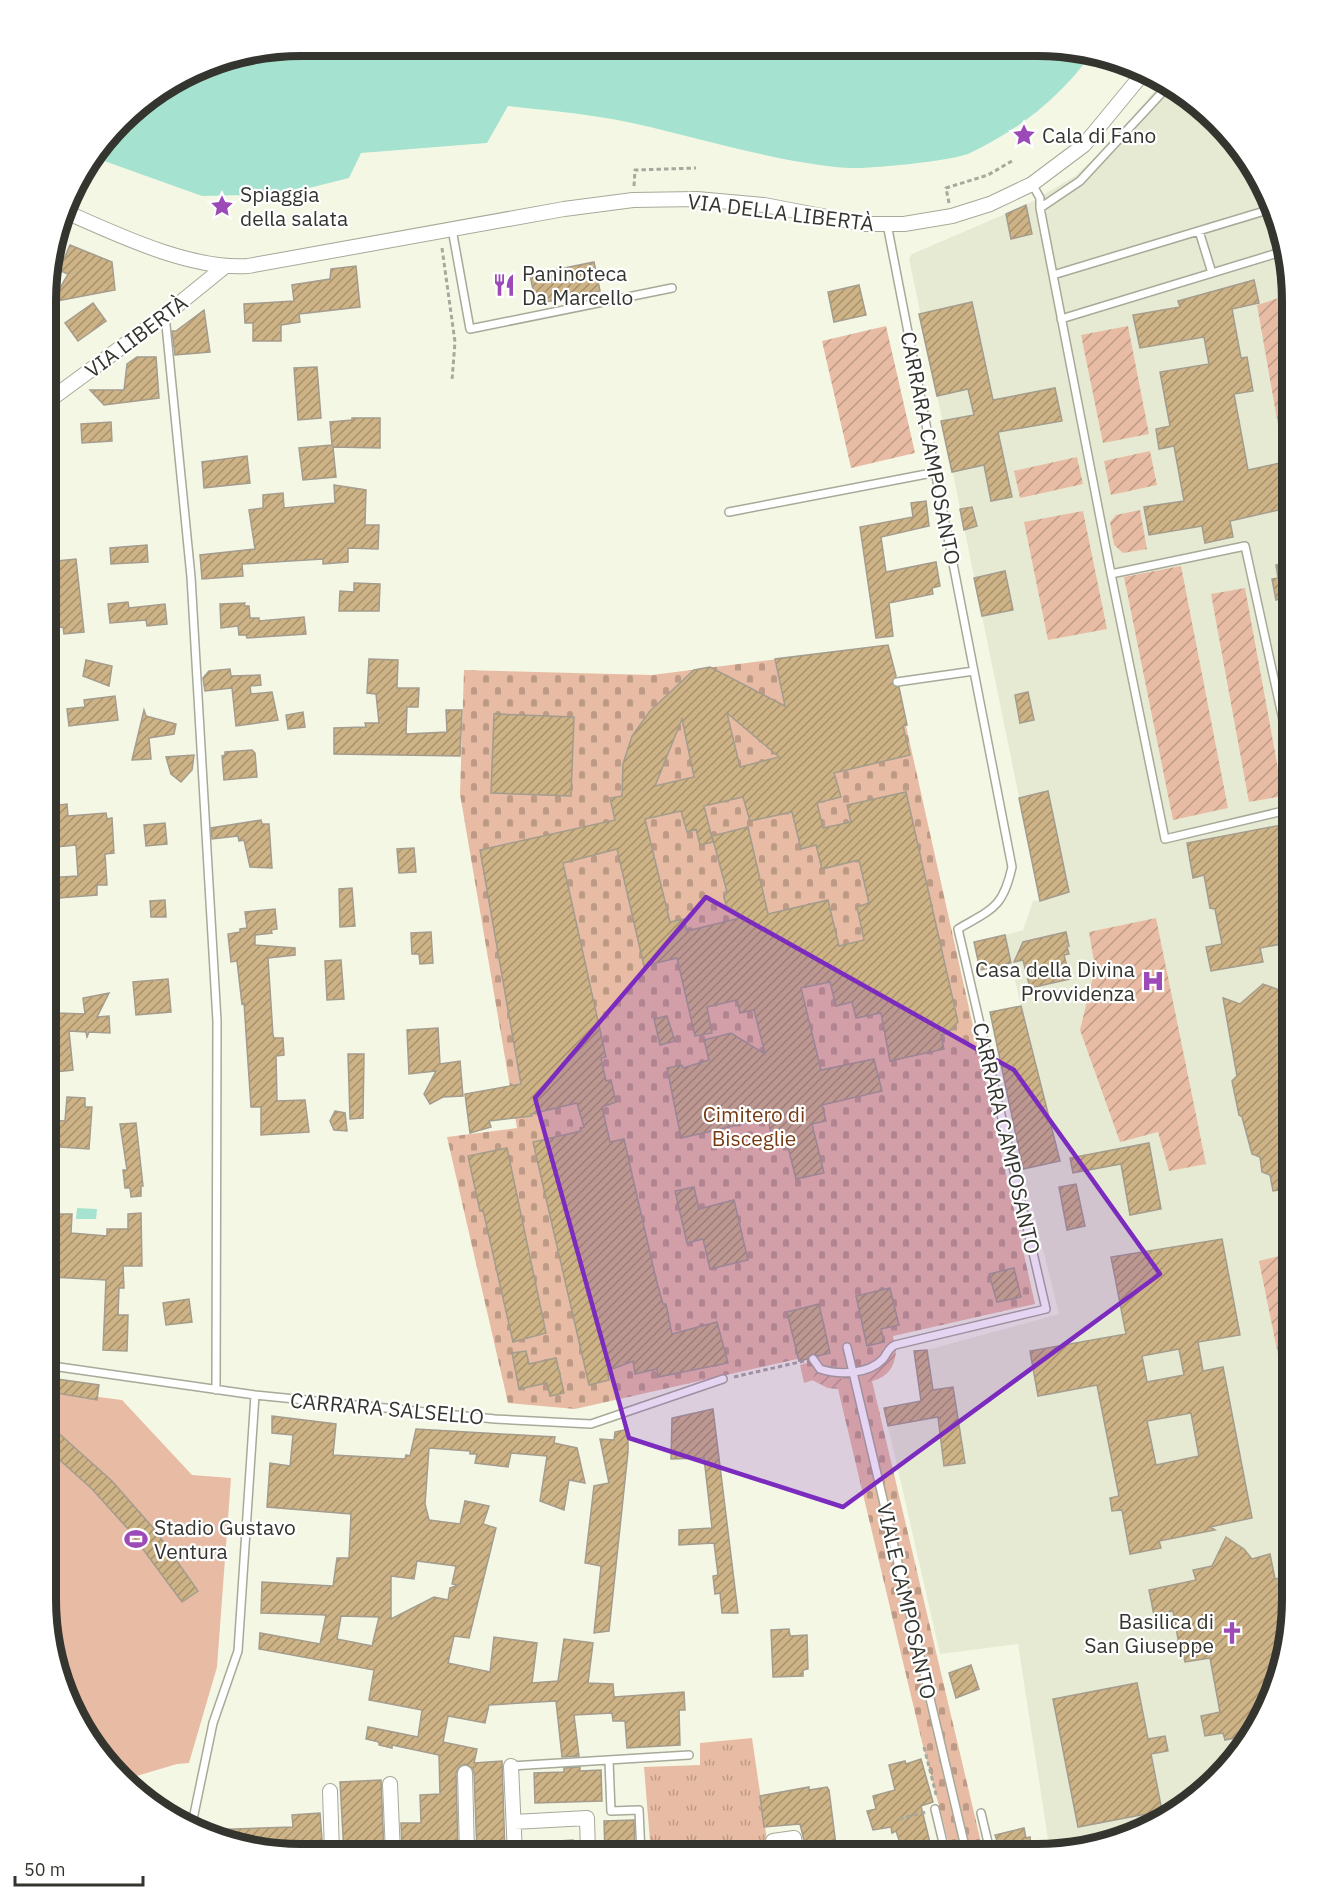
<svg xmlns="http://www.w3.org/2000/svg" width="1337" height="1900" font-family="'IBM Plex Sans',sans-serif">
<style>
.built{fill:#e7ead2}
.grass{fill:url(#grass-tufts)}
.cemetery{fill:url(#cemetery-stones)}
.park{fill:#e8bca4}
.garden{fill:url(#garden-furrows)}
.water{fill:#a5e3d0}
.building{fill:url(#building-hatch);stroke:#a49c8d;stroke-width:1.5;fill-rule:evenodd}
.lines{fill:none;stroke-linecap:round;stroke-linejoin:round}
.lane-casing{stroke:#a7a999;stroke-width:10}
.street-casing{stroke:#a7a999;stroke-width:16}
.path{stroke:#a7a99c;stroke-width:3;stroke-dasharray:4.5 3;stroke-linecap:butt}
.lane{stroke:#fff;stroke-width:7}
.street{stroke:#fff;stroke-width:14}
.marked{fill:#7b2cbf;fill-opacity:0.2;stroke:#7b2cbf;stroke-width:4.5;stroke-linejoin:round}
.labels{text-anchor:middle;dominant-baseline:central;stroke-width:4.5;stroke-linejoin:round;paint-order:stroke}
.poi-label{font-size:21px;fill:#34352e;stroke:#fff;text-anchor:start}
.street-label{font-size:21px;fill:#34352e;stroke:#fff}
.park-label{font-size:21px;fill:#763a13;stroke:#fff}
.rim{fill:none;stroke:#34352e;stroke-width:8}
</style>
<defs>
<pattern id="grass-tufts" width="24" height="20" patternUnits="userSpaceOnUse" patternTransform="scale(1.5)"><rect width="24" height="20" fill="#e8bca4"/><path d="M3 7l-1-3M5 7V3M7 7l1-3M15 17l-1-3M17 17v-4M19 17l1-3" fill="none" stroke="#bd9a86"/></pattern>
<pattern id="cemetery-stones" width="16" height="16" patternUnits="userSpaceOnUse" patternTransform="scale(1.5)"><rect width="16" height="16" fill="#e8bca4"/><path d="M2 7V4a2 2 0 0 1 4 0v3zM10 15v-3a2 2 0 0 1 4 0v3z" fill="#bd9a86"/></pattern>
<pattern id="garden-furrows" width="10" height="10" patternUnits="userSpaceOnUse" patternTransform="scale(1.5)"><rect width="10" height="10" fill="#e8bca4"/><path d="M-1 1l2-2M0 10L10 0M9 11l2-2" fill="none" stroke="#bd9a86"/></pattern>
<pattern id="building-hatch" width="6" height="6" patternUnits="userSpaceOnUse" patternTransform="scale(1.5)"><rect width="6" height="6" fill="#cdb386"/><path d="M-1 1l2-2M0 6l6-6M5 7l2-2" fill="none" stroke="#a7926e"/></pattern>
</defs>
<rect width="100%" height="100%" fill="#f5f7e5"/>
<path class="built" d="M1163 81 1192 98 1266 188 1292 300 1291 1616 1278 1682 1249 1742 1205 1792 1149 1829 1050 1852 1018 1644 940 1654 888 1426 938 1417 927 1350 1059 1314 1023 1169 1027 1034 1005 935 1023 930 1033 901 1040 900 909 258 912 254 1026 205 1075 176 1109 144Z"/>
<path class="grass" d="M752 1738 769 1854H651L644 1767 700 1765V1743Z"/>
<path class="cemetery" d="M888 645 1035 1304 893 1336C897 1358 896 1373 872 1381L984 1855H952L922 1742 838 1389 828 1388 813 1380 804 1383 800 1365 807 1363 806 1357 575 1409 508 1403 447 1137 517 1128 460 794 464 670 652 675Z"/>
<path class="park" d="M45 1390 122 1400 192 1475 231 1478 217 1667 189 1763 177 1764 123 1780 108 1768 71 1712 45 1600Z"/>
<path class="garden" d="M1291 294 1292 300V505L1257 305Z
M56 306 55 331H47V307Z
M886 326 915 453 851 468 822 341Z
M1128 326 1149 434 1103 443 1081 335Z
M1150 451 1157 485 1111 495 1104 461Z
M1077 457 1083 484 1020 498 1014 471Z
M1140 510 1147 549 1123 553 1114 545 1110 522 1116 515Z
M1083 511 1107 629 1048 640 1024 522Z
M1181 566 1228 808 1173 820 1124 577Z
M1245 588 1283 796 1249 802 1211 594Z
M1156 918 1206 1164 1169 1171 1158 1132 1120 1142 1080 1030 1095 968 1089 932Z
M1292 1253V1413L1290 1414 1259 1261Z
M896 1350C895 1369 885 1380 866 1382L864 1373 889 1352Z
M816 1372 841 1377 844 1387 828 1388 812 1380Z"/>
<path class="water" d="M301 45 1070 47 1092 53C1061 97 1019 130 970 153 954 161 869 169 849 168 768 162 691 134 612 119 578 113 543 110 508 106L487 143 361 153 349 178 285 194 202 196 93 157 132 108 218 59Z
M77 1208 97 1209 96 1219H76Z"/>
<path class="building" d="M1026 205 1032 234 1011 239 1006 214Z
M70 245 112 262 115 290 52 302 68 274 59 270Z
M594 262 600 291 536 304 530 275Z
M356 266 360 307 299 314 300 322 281 325V341H253V323H245L244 304 294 301 292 285 330 279 331 269Z
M1254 280 1259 303 1232 309 1241 358 1247 357 1253 391 1234 394 1248 470 1280 463 1288 508 1230 521 1233 537 1205 543 1202 526 1149 535 1144 507 1184 501 1174 446 1159 449 1156 429 1170 426 1160 372 1209 364 1204 337 1140 348 1133 315 1180 307 1178 301Z
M859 285 866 315 834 322 828 292Z
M972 302 993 400 1055 388 1062 421 998 432 1012 497 991 501 984 465 952 472 941 421 974 415 968 389 937 396 919 314Z
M93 303 106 321 78 341 65 323Z
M204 310 210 352 175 355 172 331H176Z
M137 357H156L159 398 104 405 90 390H124L127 364Z
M317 367 321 418 298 420 294 368Z
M352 418H380V448L333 447 336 477 303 480 299 448 332 445 330 422 352 420Z
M111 422 112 441 82 443 81 424Z
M247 456 250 483 204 488 202 462Z
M334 485 366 490 365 525H379L378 549 348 548V562L323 564V559L242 564 243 576 202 579 200 555 255 549 249 510 263 508V495L283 493 284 508 335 503Z
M926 501 929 526 881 537 886 572 936 562 940 586 932 588 933 594 889 603 893 636 876 638 860 527 913 517 911 503Z
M972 507 977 526 964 530 960 509Z
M147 545 148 562 111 564 110 548Z
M76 559 84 632 64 634 63 627 47 629V562Z
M1292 562V612L1285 613 1282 598 1276 600 1272 579 1278 578 1276 565Z
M1005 571 1013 610 982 616 974 578Z
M354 583 380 584 379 611H339L340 591 354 592Z
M128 602 129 608 165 604 167 624 147 626 146 620 110 623 108 604Z
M245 603 244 606H249L250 618H259V621L304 617 306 634 247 638 246 635H239L238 626 221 628 220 604Z
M888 645 896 676 892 683 899 687 907 725 903 726 910 755 834 773 841 797 817 803 823 828 851 822 847 805 906 792 958 1022 948 1033 941 1035 944 1049 890 1061 881 1013 856 1018 852 1002 836 1006 830 982 801 988 821 1070 874 1059 882 1091 822 1105 826 1121 812 1124 824 1173 796 1179 784 1131 771 1134 768 1118 681 1138 667 1068 682 1065 683 1068 709 1060 704 1040 731 1033 765 1054 754 1010 740 1013 737 1000 707 1007 712 1033 695 1036 677 958 644 966 617 849 563 863 606 1057 601 1058 606 1081 611 1080 616 1102 602 1107 610 1142 624 1139 656 1279 663 1304H666L672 1334 717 1322 728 1363 658 1377 657 1369 635 1374 633 1361 607 1371 609 1380 589 1385 533 1142 581 1131 580 1128 584 1127 577 1103 531 1114 532 1116 489 1121 491 1127 470 1133 465 1094 521 1084 480 850 615 820 610 798 622 796 623 764 632 736 650 711 694 670 710 667 785 706 775 659ZM727 713 779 757 740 767ZM682 719 694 777 655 786ZM743 797 750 821 792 812 801 849 816 845 822 869 859 860 869 903 857 907 864 940 839 946 828 900 768 914 748 827 712 836 727 892 724 897 726 905 744 917 687 931 684 919 670 922 645 819 681 811 687 832 696 829 700 845 713 842 704 806Z
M369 659 398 660 397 688H419L418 707H407L406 734 447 732 446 710H462L460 756 334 754V728L366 727 365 723H379L376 694 367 693Z
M86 660 112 666 109 686 83 676Z
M230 669 231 676 260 675 261 685 250 686 251 694 272 692 278 720 236 726 232 688 205 691 203 678 209 671Z
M1028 692 1034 720 1020 723 1015 695Z
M115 696 118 720 69 726 67 709 85 707 84 700Z
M144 710 146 716 176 724 174 734 149 738 151 759 132 760Z
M303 712 305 727 288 729 286 715Z
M494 714 574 717 571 796 491 793Z
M252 750 255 753 257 777 224 780 222 756 225 755V752Z
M194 755 192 770 181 782 171 774 166 757Z
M1048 791 1069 892 1040 901 1019 798Z
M59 803V805L67 804 68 816 106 813 107 819 112 818 114 853 105 854 107 885H97V895L46 899V878L78 876 76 845 46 848V804Z
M261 820 262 824H269L272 868 250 867 244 840 239 841 238 836 212 839 211 828Z
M165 823 167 844 146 846 144 825Z
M1287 824 1292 850V924L1289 925 1292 942 1260 948 1263 962 1211 971 1206 947 1222 944 1215 909 1210 908 1204 875 1193 878 1187 843Z
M414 848 416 872 399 873 397 849Z
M352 888 355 926 340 927 339 889Z
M165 900 166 917H151L150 901Z
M275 909 277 929 271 930 272 933 255 935V945L295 948V955L268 958 273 1035 274 1038H283L284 1055 276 1056 277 1101 305 1100 309 1132 261 1135V1107H251L244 1003 242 1004 237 961 231 962 228 934 240 932V929L247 928 245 912Z
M431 932 433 963 420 964 419 954H412L411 933Z
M1066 932 1069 946 1067 947 1069 954 1064 955 1070 979 1030 988 1023 960 1014 962 1023 942Z
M1005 935 1011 963 980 970 974 942Z
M341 960 344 999 327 1000 325 961Z
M1292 978V1188L1273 1191 1270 1175 1262 1172 1260 1157 1252 1154 1242 1117 1239 1115 1232 1081 1237 1076 1223 998 1240 1004 1263 984 1279 990Z
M168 979 171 1012 136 1015 133 982Z
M46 987H53L58 1013 85 1014 83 998 109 993 97 1017 109 1016 110 1033 89 1032 87 1037 86 1032 69 1031 73 1070 46 1073Z
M1021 1006 1060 1161 1023 1169 990 1012Z
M667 1016 675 1041 660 1045 654 1019Z
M438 1028 440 1064 460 1061 463 1096 443 1097 430 1104 424 1094 436 1071 409 1074 407 1030Z
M348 1054H364L363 1118 350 1119Z
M67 1097 85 1098V1107H92L89 1149 46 1146V1120L65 1121Z
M335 1111 345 1113 347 1131 334 1130 330 1121Z
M136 1123 143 1186H141V1196L131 1197 130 1188H125L123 1170H127L120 1124Z
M1149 1143 1161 1209 1130 1215 1121 1164 1073 1173 1070 1158Z
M507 1148 546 1333 513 1342 483 1210 480 1211 468 1156Z
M1076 1184 1085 1226 1067 1230 1059 1187Z
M694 1187 699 1209 734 1200 748 1260 710 1269 703 1239 687 1243 675 1191Z
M141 1213 142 1266H123L124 1288H119L118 1315H128L127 1351 103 1350 106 1280 52 1277 53 1266 46 1265 52 1214H72L71 1233 107 1236V1229H128V1214Z
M1222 1239 1240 1335 1198 1342 1203 1371 1223 1367 1252 1518 1210 1527 1215 1530 1159 1541 1161 1548 1130 1554 1122 1510 1112 1511 1110 1498 1119 1496 1097 1385 1038 1396 1030 1351 1126 1334 1111 1257ZM1179 1349 1184 1375 1147 1382 1142 1356ZM1191 1413 1199 1456 1156 1465 1147 1421Z
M1014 1268 1021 1297 997 1302 989 1274Z
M890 1288 899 1325 881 1329 884 1342 867 1346 856 1296Z
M189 1299 192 1322 166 1325 163 1303Z
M819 1304 830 1353 818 1356 812 1354 807 1359 799 1361 787 1312Z
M927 1350 933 1390 953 1387 965 1463 944 1466 938 1417 888 1426 884 1408 921 1401 914 1351Z
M526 1351 529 1364 556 1358 564 1393 550 1396 547 1383 519 1389 512 1353Z
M57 1379 99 1385 97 1400 56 1393Z
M713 1409 738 1613H722L720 1593 715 1594 713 1576 718 1575 714 1543 679 1545V1530L712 1528 704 1458 671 1459 672 1418Z
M272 1416 336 1424 333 1455 405 1459 406 1455 410 1456 416 1429 555 1437 554 1443 577 1448 585 1483 569 1480 564 1510 540 1501 547 1456 511 1453 508 1467 475 1463 477 1454H470V1451L429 1448 425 1504 429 1520 460 1524 465 1501 489 1506 483 1524 496 1528 469 1638 454 1636 448 1663 490 1672 494 1637 537 1643 532 1683 558 1681 564 1639 593 1643 588 1683 613 1684 614 1697 684 1692 685 1710H679L680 1745 627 1748 625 1721H613L612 1713 574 1715 579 1756 562 1757 556 1701 489 1705 485 1723 448 1716 443 1742 477 1749 474 1763 502 1761 505 1854 477 1853 474 1773 472 1768 465 1764 460 1766 456 1773 458 1851 407 1853V1850H402L401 1823H421L420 1795 440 1794 439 1755 392 1745V1748L379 1745V1742L366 1739 368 1727 418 1737 422 1710 369 1700 374 1670 259 1649 260 1633 320 1644 326 1615 261 1613 262 1582 333 1586 337 1558H349L351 1514 267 1507 270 1463 290 1466 293 1435 272 1433ZM417 1561 456 1566 452 1584 458 1585 450 1588 448 1600 434 1597 391 1619V1576L414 1579ZM341 1616 379 1617 372 1646 337 1639Z
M45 1421 112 1481 155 1530 198 1591 182 1602 128 1529 92 1489 45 1447Z
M628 1429V1452L609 1631 594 1633 601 1566 585 1563 594 1486 609 1483 600 1439 614 1440 615 1432Z
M1226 1537 1244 1549 1252 1559 1270 1554 1275 1579 1291 1575V1616L1278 1682 1252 1734 1225 1740 1223 1733 1205 1736 1201 1716 1220 1712 1210 1658 1185 1662 1182 1650H1180L1173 1611 1154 1615 1149 1590 1196 1580 1193 1570 1212 1566Z
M789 1629 790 1636 807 1635 808 1669 803 1670V1676L773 1677 771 1630Z
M971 1665 979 1689 956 1698 949 1673Z
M1137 1683 1148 1739 1165 1736 1168 1751 1151 1754 1162 1811 1078 1827 1053 1699Z
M921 1759 933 1802 921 1806 933 1855H904L896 1831 892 1833 891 1827 873 1830 867 1811 876 1809 873 1796 895 1790 889 1765 905 1761 906 1764Z
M580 1767V1771L601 1770 602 1801 535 1803 534 1773 564 1772V1768Z
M381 1780 384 1851 344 1853 340 1782Z
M809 1787V1790L827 1787 829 1790 836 1845 806 1849 800 1824 764 1827 760 1796Z
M320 1813 323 1853H268L206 1830 293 1827 292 1815Z
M634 1820 635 1854H605L604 1821Z
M1024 1828 1026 1838 1030 1837 1032 1855H1002L995 1835Z
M573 1840V1853L528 1854V1843Z"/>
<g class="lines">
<g class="lane-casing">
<path id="lane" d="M1169 85 1080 181 1040 208 1111 574 1245 546 1292 761
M1032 184 1040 198V208
M452 229 470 329 672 288
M1199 231 1212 273
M1053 275 1271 209
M165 315 191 577 217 1021 216 1390
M1061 319 1281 252
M729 512 937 472
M1111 574 1165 839 1292 809
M897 682 974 671
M847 1347 967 1855
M813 1359 820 1369C838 1375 868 1375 883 1359 888 1353 888 1348 895 1345L1046 1309 958 929C992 909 1003 908 1012 867L887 224
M45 1365 255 1395 495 1419 591 1424 723 1379
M609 1761 611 1811 639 1810 641 1854
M511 1766 689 1755
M935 1809 946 1855
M981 1813 991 1855
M192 1824 213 1723 238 1651 255 1395"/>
</g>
<g class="street-casing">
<path id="street" d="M66 212C118 235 191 270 248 266L564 209 633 200 697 199 764 205 864 224H904L952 216 990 204 1032 184 1084 145 1145 71
M47 402 165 315 223 268
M511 1766 515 1854
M465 1773 467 1853
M390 1784 393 1853
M330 1791 332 1853
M514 1822 587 1818 588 1854
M773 1841 794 1838 797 1854"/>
</g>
<path class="path" d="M634 186 635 170 696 168
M949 203 946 188 988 175 1012 161
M311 225 336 221 339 225
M442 248 455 342 452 380
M734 1377 804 1361
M924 1747 937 1798
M899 1819 926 1812"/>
<use href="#lane" class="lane"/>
<use href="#street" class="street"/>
</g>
<path class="marked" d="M706 897 1014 1070 1160 1274 843 1507 629 1438 535 1098Z"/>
<defs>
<g id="sight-bare" transform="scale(1.8)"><path d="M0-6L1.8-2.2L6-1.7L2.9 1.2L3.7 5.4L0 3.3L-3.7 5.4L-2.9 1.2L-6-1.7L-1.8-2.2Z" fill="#9d4ab9" stroke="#fff" stroke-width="2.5" paint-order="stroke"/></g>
<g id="restaurant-bare" transform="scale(1.8)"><path d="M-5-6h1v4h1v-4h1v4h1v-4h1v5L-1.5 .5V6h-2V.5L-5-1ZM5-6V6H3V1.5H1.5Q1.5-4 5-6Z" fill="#9d4ab9" stroke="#fff" stroke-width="2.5" paint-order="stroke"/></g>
<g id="hospital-bare" transform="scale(1.8)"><path d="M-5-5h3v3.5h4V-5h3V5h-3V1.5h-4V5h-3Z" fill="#9d4ab9" stroke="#fff" stroke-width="2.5" paint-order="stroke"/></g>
<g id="stadium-bare" transform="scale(1.8)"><path d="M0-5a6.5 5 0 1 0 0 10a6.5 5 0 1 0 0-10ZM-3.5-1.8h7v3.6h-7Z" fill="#9d4ab9" stroke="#fff" stroke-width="2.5" paint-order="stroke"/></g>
<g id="church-bare" transform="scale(1.8)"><path d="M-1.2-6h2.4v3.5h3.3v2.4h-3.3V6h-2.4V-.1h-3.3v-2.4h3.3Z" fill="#9d4ab9" stroke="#fff" stroke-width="2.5" paint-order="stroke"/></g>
</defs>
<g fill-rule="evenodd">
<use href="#sight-bare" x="1024" y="135"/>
<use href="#sight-bare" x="222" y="206"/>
<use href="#restaurant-bare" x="504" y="285"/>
<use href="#hospital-bare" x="1153" y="981"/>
<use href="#stadium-bare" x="136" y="1539"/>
<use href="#church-bare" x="1232" y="1633"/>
</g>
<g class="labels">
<g class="poi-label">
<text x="1042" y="135">Cala di Fano</text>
<text x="240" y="194">Spiaggia<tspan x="240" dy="24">della salata</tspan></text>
<text x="522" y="273">Paninoteca<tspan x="522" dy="24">Da Marcello</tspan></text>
<text x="1135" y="969" text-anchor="end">Casa della Divina<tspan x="1135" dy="24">Provvidenza</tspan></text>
<text x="154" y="1527">Stadio Gustavo<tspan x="154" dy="24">Ventura</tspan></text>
<text x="1214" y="1621" text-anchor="end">Basilica di<tspan x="1214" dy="24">San Giuseppe</tspan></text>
</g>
<g class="street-label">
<text transform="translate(781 212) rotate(7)">VIA DELLA LIBERTÀ</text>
<text transform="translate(136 336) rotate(-37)">VIA LIBERTÀ</text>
<text transform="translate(931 448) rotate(79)">CARRARA CAMPOSANTO</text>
<text transform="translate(1007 1138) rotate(77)">CARRARA CAMPOSANTO</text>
<text transform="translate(387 1408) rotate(5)">CARRARA SALSELLO</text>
<text transform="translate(907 1601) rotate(77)">VIALE CAMPOSANTO</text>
</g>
<g class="park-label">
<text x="754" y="1114">Cimitero di<tspan x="754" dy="24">Bisceglie</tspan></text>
</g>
</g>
<path d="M0 0H1337V1900H0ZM301 56H1037A245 245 0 0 1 1282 301V1599A245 245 0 0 1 1037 1844H301A245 245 0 0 1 56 1599V301A245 245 0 0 1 301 56Z" fill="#fff" fill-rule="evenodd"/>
<path class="rim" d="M301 56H1037A245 245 0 0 1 1282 301V1599A245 245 0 0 1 1037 1844H301A245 245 0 0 1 56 1599V301A245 245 0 0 1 301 56Z"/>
<path d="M15 1876v9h128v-9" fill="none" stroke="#34352e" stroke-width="3"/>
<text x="24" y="1876" font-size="18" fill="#34352e" stroke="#ffffff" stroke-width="4.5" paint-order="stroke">50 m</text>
</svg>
